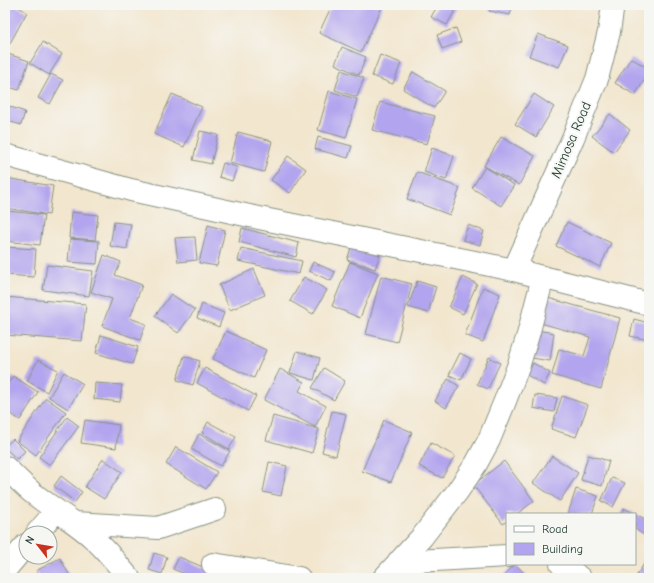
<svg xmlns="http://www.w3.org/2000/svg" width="654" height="583" font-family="'Comic Neue',sans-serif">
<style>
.building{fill:#b2a4ee}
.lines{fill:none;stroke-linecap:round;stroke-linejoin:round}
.minor-casing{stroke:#889281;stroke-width:24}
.minor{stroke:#fff;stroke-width:22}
.labels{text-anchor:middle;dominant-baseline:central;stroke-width:4;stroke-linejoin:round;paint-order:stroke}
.street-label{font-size:14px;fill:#1f3d34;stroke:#f6f6f2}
</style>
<rect width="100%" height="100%" fill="#f6f6f2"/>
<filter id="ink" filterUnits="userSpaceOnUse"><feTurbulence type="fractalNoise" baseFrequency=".025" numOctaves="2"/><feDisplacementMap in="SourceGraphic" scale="8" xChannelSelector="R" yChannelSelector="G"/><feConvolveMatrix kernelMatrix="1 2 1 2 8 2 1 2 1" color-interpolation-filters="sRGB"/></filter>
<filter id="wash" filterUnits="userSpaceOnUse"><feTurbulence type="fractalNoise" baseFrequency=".012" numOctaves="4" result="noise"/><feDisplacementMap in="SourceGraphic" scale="16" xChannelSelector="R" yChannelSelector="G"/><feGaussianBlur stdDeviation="0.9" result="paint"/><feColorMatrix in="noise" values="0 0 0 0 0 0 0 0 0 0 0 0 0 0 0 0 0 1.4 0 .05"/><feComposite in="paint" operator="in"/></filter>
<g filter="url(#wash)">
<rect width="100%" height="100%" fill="#f2e6ce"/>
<g id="blocks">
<path class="building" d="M9 5H15L27 12 9 45 5 43V12Z
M332 5H383L361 52 319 33Z
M438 5H458L447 25 431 17Z
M491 5H513L510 15 489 11Z
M456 28 461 42 442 49 437 35Z
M538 34 568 45 559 67 529 56Z
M43 42 62 54 49 75 30 63Z
M342 47 366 57 359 75 335 64Z
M5 53 29 61 19 90 5 86Z
M380 55 401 63 393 84 372 76Z
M631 58 649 69V73L635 95 615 83Z
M341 70 364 78 357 97 335 90Z
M413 72 445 91 434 108 403 89Z
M51 74 63 80 50 104 38 98Z
M329 91 357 99 346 138 318 130Z
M172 94 202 107 184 147 154 134Z
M534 94 554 107 536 137 515 124Z
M380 102 435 116 427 144 372 130Z
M5 105 25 112 21 125 5 120Z
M610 114 630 130 614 152 592 136Z
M200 131 218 135 211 164 193 160Z
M238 132 272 141 264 172 230 163Z
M318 137 352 146 348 158 315 149Z
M501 137 535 156 519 185 484 166Z
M432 148 454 156 446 180 424 172Z
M288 156 306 169 290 193 271 180Z
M223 163 237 167 232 181 219 177Z
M485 167 514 185 501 206 472 188Z
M417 172 460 188 450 215 407 199Z
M5 178 53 186 49 215 5 208Z
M8 211 44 215 40 245 5 241Z
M71 212 98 215 95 240 69 238Z
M114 222 131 224 127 249 110 246Z
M567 222 611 243 600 267 556 246Z
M208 225 225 230 217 266 199 263Z
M468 225 484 231 480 245 463 240Z
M242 228 299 243 296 257 239 242Z
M195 237 197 260 178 262 175 238Z
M70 239 99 241 97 264 68 262Z
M352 245 380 255 375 269 347 260Z
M5 247 36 249 34 277 5 275Z
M241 248 302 261 299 274 238 261Z
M104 255 121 262 115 275 142 285 130 318 146 324 140 340 102 326 112 299 91 292Z
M313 262 335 272 331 281 309 271Z
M350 262 378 273 360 318 332 306Z
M47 265 93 271 89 296 43 290Z
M254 269 265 295 230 310 219 285Z
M381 276 412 284 397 342 366 334Z
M304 277 327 290 313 314 290 301Z
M463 277 477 284 463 314 449 307Z
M417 281 436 287 428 313 408 307Z
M483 287 500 294 483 342 465 335Z
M171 294 195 310 178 333 155 316Z
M5 297 86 304 82 341 5 335Z
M544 297 620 318 601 389 552 375 559 349 584 356 590 337 537 322Z
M202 304 224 313 219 327 197 318Z
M634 319 649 323V340L630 336Z
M531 329 554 333 550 361 526 357Z
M226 331 266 350 254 378 213 359Z
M101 335 138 347 132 364 96 353Z
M297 351 320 358 314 380 290 373Z
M460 353 471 359 461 380 449 375Z
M184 356 200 361 193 385 177 380Z
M489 357 500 363 488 389 477 384Z
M38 360 58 370 47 392 27 381Z
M533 363 550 373 544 385 527 375Z
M205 368 256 396 248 411 197 383Z
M324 368 345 381 334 400 312 388Z
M280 369 304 382 299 391 326 406 315 427 264 400Z
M64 372 83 384 68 409 49 397Z
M13 376 38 392 20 420 5 410V388Z
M448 379 459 386 446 408 435 401Z
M95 383 122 385 120 402 94 399Z
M535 395 557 398 554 412 533 408Z
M562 396 588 405 576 437 551 429Z
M46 398 66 412 36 455 17 441Z
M332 411 346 414 336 456 322 452Z
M273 416 319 429 312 453 266 440Z
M67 417 79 426 50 465 39 457Z
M85 420 119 425 116 448 81 443Z
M384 420 412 432 391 482 362 471Z
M208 422 236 437 229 449 202 433Z
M199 434 230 451 221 466 191 449Z
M13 439 25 451 17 459 5 448V446Z
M431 443 455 456 442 478 419 466Z
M176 447 217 472 206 489 166 464Z
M588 455 609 461 602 486 581 480Z
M552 456 578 473 560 501 533 483Z
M103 459 122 472 104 499 85 487Z
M504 461 534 501 517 514H507V521L503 524 473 485Z
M269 462 287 466 281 496 263 492Z
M61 476 82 492 75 502 54 486Z
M612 478 625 483 613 507 601 501Z
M576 489 598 496 592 514H568Z
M624 508 649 521V527L644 535 635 529V514H621Z
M154 553 167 557 162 574 149 570Z
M649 556V578H635Z
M179 557 215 572 212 578H194L173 569Z
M60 558 71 578H40L36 571Z
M515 564 529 578H502Z
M424 571 437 578H420Z"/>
</g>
</g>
<g filter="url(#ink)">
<use href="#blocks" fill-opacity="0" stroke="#889281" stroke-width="1"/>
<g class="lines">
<g class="minor-casing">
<path id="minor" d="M5 155 131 190 259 218 514 270 649 304
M514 270 573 138 597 79 609 32 613 5
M5 467C15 476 24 486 34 494 53 509 74 521 92 537 106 549 117 564 129 578
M75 523 158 528 215 509
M37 533 56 511
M398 562 507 556
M213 564 299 578
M561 564 573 572 580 578
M5 570 26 545
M384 578 422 537 457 492 476 464 489 440 505 401 519 364 528 335 543 277"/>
</g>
<use href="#minor" class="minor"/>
</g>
</g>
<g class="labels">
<g class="street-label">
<text transform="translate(571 140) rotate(-67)">Mimosa Road</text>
</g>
</g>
<rect width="654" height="583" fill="none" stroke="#f6f6f2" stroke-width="20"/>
<rect x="506" y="513" width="130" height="52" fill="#f6f6f2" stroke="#a0aca6"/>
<rect x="514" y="526" width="20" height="6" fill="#ffffff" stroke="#a0aca6"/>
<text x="542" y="533" font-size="12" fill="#1f3d34">Road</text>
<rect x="514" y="543" width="20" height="12" fill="#b2a4ee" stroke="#a0aca6"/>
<text x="542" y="553" font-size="12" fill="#1f3d34">Building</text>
<g transform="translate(38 545) rotate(301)"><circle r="19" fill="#f6f6f2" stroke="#a0aca6"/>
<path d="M0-3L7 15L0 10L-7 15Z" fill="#c8321e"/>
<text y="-6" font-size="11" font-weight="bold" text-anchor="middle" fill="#1f3d34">N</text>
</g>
</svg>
